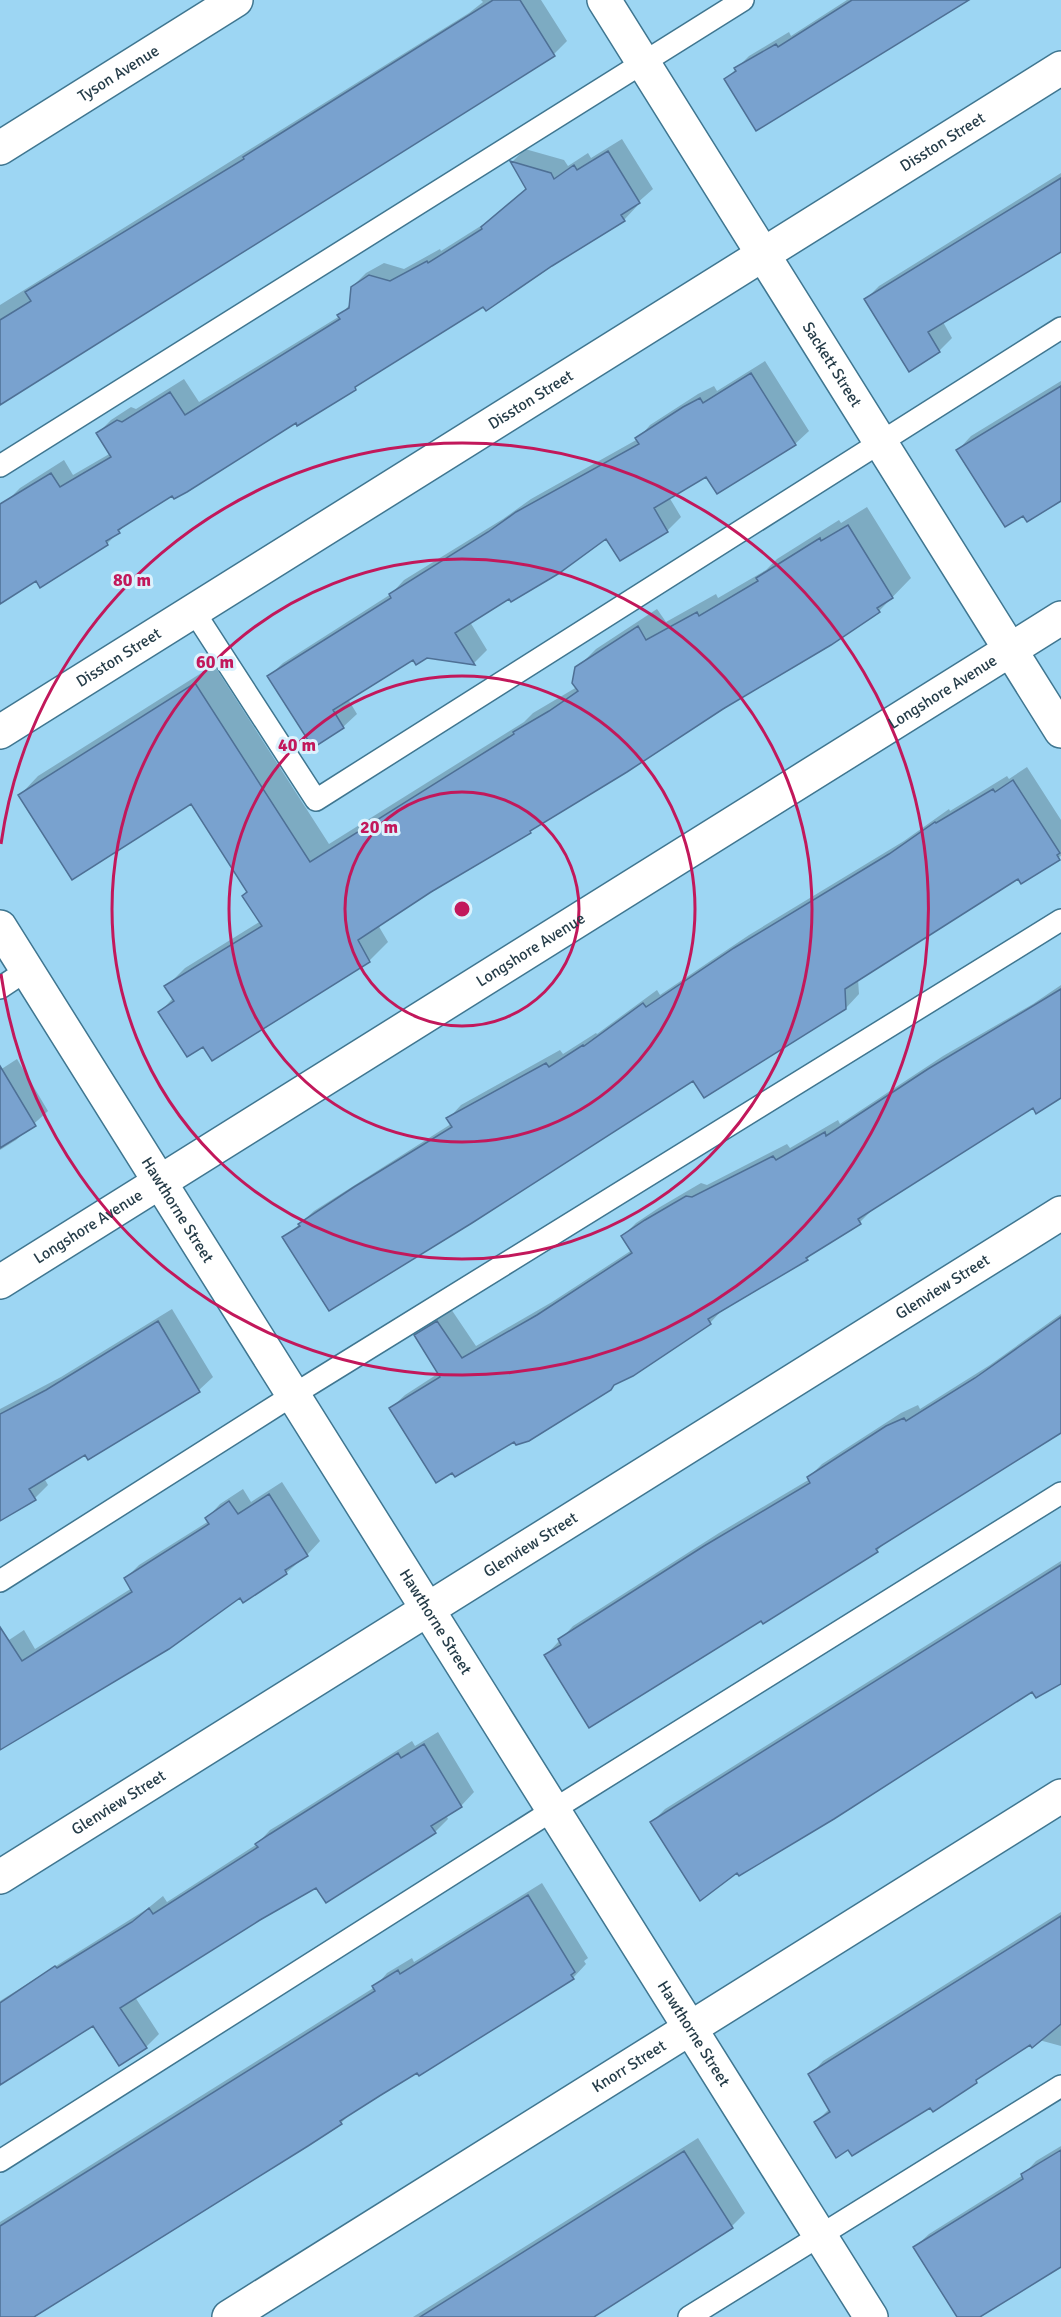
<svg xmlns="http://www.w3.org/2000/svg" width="1061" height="2317" font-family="Signika,sans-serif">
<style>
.shadow{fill:#0003}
.building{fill:#79a2cf;stroke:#4e7095;stroke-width:1.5}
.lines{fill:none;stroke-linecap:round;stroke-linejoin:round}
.lane-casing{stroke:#3f7690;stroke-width:24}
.street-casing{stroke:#3f7690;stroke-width:36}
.secondary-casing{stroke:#3f7690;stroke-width:36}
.lane{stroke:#fff;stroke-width:21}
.street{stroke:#fff;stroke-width:33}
.secondary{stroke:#fff;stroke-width:33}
.ring{fill:none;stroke:#c2185b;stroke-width:3}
.labels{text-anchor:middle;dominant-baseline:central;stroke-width:6;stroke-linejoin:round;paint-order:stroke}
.street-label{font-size:16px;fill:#263d49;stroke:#dbf2fd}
.centre{fill:#c2185b;stroke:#dbf2fd;stroke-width:3}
.ring-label{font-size:18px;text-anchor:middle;font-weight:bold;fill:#c2185b;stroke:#dbf2fd;stroke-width:6;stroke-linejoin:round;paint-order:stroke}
</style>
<rect width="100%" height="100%" fill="#9dd6f3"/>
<path class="shadow" d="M481 0H541L567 41 554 54 0 402V305L469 13 483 2Z
M847 0H963L726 79 749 56 789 32 791 36Z
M622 139 653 189 636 204 637 206 624 220 366 377 355 388 298 423 296 421 129 521 107 544 37 579 0 603V512L6 502 20 488 64 460 73 475 111 453 98 433 111 420 131 407 136 409 184 379 199 402 340 316 351 303 352 287 366 273 384 263 404 269 440 249 441 251 487 222 527 188 512 162 525 149 564 160 568 166 588 153 591 158Z
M1061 173V250L943 322 952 338 939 351 866 299 879 286Z
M765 361 809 431 795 444 717 492 706 475 669 497 681 517 667 531 621 559 607 536 470 622 487 650 474 663 427 657 413 658 348 699 357 714 343 727 269 676 283 663 391 594 404 580 503 519 531 499 638 439 650 425 698 394 714 386 717 391Z
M1061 381V502L1023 514 958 450 971 436Z
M867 507 911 578 879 611 538 825 530 832 431 891 378 925 388 942 369 961 203 1045 160 1012 173 998 166 987 185 968 261 921 248 892 191 802 20 795 38 776 214 665 329 844 524 722 533 713 577 687V668L596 649 657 609 666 622 716 594 718 598 766 570 777 559 839 520 841 523Z
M1027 767 1061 820V856L1019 877 858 979 859 994 846 1008 694 1079 284 1238 314 1211 451 1124 448 1119 461 1105 560 1050 563 1054 596 1033 597 1034 657 990 660 995 749 935 904 841 949 809 950 811 1007 776 1009 779Z
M1061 985V1096L1033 1106 873 1209 860 1222 815 1251 807 1259 723 1309 710 1323 515 1440 391 1408 405 1395 439 1373 416 1335 429 1322 451 1309 476 1346 552 1302 632 1250 623 1236 636 1223 660 1207 701 1183 707 1185 787 1144 790 1148 838 1120 840 1124 943 1056 1033 1004Z
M17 1059 48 1111 16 1140 0 1150V1070Z
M172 1309 213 1377 199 1390 89 1458 86 1453 44 1478 48 1485 35 1498 8 1515H0V1409L61 1377Z
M1061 1314V1431L888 1539 877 1551 764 1622 762 1619 546 1655 573 1626 719 1533 810 1479 809 1477 822 1464 901 1413 918 1405 920 1409 990 1365Z
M282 1482 320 1541 307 1555 286 1573 243 1600 241 1596 0 1749V1646L24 1630 35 1649 132 1588 126 1578 139 1565 209 1521 207 1518 220 1504 243 1489 251 1502Z
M1061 1561V1675L1032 1690 652 1822 665 1809Z
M438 1732 474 1792 461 1806 446 1815 448 1819 435 1832 316 1886 259 1919 135 1997 159 2034 146 2047 93 2023 0 2083V2001L147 1909 163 1896 167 1902 257 1844 270 1830 285 1821 412 1741 415 1746Z
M542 1883 588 1958 584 1961 586 1964 573 1978 417 2071 351 2113 341 2123 31 2317H0V2222L375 1987 387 1973 412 1958 414 1962Z
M1061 1912V2046L1039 2040 1030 2043 985 2073 976 2081 848 2148 816 2122 829 2109 810 2075 823 2061Z
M698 2138 745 2213 732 2226 589 2317H413Z
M1061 2146V2265L970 2317H959L915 2247 929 2234 1023 2175 1036 2161Z"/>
<path class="building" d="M493 0H520L555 56 0 405V320L31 301 25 292 244 159 243 157 267 142Z
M852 0H969L756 131 724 79 736 71 734 68 776 44 778 47Z
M608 151 640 203 621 215 625 221 552 266 486 311 483 307 355 387 356 390 297 426 296 423 187 492 174 499 172 496 118 530 120 533 106 541 108 545 40 588 36 581 0 604V504L51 473 60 487 111 457 96 433 117 420 122 422 170 392 185 415 340 319 337 315 349 308 351 287 369 275 390 281 427 261 428 263 482 229 481 227 526 189 510 161 551 173 554 179 574 165 577 170Z
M1061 178V252L928 332 940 352 909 372 864 299Z
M751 373 796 445 717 494 706 477 654 508 668 532 620 561 606 539 558 574 511 602 509 599 455 633 475 665 427 658 416 665 413 660 333 710 344 728 313 748 267 676 391 598 389 594 488 532 516 512 639 444 635 438 683 407 700 398 703 403Z
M1061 386V501L1027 522 1023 516 1005 527 956 450Z
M848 525 893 598 877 608 880 612 831 645 723 709 627 772 530 831 531 833 431 892 358 940 370 962 212 1061 203 1047 187 1057 158 1012 174 1001 164 986 262 926 242 896 247 892 191 804 72 880 18 795 195 683 310 862 514 734 513 732 549 711 578 691 572 683 575 667 638 626 646 640 697 612 699 616 758 581 756 578 820 538 821 541Z
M1013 780 1060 853 1057 855 1060 860 1021 884 1018 879 845 989 846 1009 704 1098 693 1081 472 1223 329 1311 282 1237 300 1226 298 1224 354 1187 452 1127 446 1118 546 1063 549 1067 583 1045 584 1046 643 1003 646 1007 734 948 889 854 935 822 936 823 993 789 995 792Z
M1061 989V1098L1036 1114 1033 1108 858 1219 861 1224 806 1258 808 1260 708 1319 711 1324 633 1376 614 1385 611 1390 529 1441 516 1445 514 1442 455 1477 452 1473 436 1483 389 1408 440 1377 414 1335 437 1321 462 1358 537 1315 632 1253 621 1236 645 1220 686 1196 692 1197 773 1156 776 1160 825 1132 826 1136 928 1069Z
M0 1066 36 1126 0 1148Z
M1061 1317V1433L876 1549 878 1552 763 1624 761 1621 589 1728 544 1655 561 1645 558 1639 704 1546 810 1483 807 1477 886 1426 904 1418 906 1421 975 1378Z
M158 1321 200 1392 88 1460 85 1455 29 1489 36 1500 0 1521V1414L46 1390Z
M269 1494 308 1556 285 1570 287 1574 243 1603 240 1598 169 1649 0 1750V1627L22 1661 132 1592 124 1578 209 1524 205 1518 229 1501 238 1514Z
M1061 1565V1684L1036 1698 1032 1692 834 1819 739 1876 737 1873 700 1901 650 1822Z
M424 1744 462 1807 431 1826 436 1833 326 1903 316 1888 260 1920 120 2008 147 2048 119 2066 93 2026 0 2085V2003L55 1966 57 1968 132 1922 149 1908 153 1914 258 1847 255 1844 270 1834 398 1753 401 1758Z
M528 1895 575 1972 571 1975 574 1979 419 2076 417 2073 381 2095 340 2121 342 2124 308 2146 34 2317H0V2226L375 1991 372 1986 398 1970 400 1974Z
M1061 1916V2024L1032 2048 1030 2045 976 2080 977 2083 933 2112 930 2108 852 2156 848 2150 836 2158 814 2122 830 2112 808 2074Z
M1061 2150V2267L980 2317H957L913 2247 1023 2179 1021 2174Z
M684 2151 733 2228 594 2317H420Z"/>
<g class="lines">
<g class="lane-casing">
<path id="lane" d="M0 466 743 0
M193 610 316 800 1061 328
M0 988 27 970
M0 1581 293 1395 1061 920
M0 2161 553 1810 1061 1493
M689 2317 1061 2086"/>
</g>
<g class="street-casing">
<g id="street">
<path id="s1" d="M604 0 1061 731"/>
<path id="s2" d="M0 732 1061 68"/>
<path id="s3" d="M0 927 871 2317"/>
<path id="s4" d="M0 1282 1061 618"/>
<path id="s5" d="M0 1877 1061 1213"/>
<path id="s6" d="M229 2317 1061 1796"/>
</g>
</g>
<g class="secondary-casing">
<g id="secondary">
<path id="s7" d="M0 148 236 0"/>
</g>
</g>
<use href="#lane" class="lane"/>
<use href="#street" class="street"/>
<use href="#secondary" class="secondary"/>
</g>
<g class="ring">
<circle cx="462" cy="909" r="117"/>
<circle cx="462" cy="909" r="233"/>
<circle cx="462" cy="909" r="350"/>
<path d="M1 844A466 466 0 1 1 1 974"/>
</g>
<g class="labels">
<g class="street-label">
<text stroke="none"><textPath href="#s7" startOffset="140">Tyson Avenue</textPath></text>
<text stroke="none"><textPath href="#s2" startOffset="1112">Disston Street</textPath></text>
<text stroke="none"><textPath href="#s1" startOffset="430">Sackett Street</textPath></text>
<text stroke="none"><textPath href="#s2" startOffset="626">Disston Street</textPath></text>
<text stroke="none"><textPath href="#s2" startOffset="140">Disston Street</textPath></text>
<text stroke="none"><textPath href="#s4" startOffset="1112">Longshore Avenue</textPath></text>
<text stroke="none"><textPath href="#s4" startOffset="626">Longshore Avenue</textPath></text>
<text stroke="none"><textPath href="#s3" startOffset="334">Hawthorne Street</textPath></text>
<text stroke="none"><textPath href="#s4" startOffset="104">Longshore Avenue</textPath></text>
<text stroke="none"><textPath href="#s5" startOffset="1112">Glenview Street</textPath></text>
<text stroke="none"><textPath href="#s5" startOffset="626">Glenview Street</textPath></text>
<text stroke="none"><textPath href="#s3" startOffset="820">Hawthorne Street</textPath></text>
<text stroke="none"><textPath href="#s5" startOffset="140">Glenview Street</textPath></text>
<text stroke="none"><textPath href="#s3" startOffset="1306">Hawthorne Street</textPath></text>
<text stroke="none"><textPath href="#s6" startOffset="472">Knorr Street</textPath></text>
</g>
</g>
<circle cx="462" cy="909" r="9" class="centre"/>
<g class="ring-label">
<text x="132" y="586">80 m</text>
<text x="215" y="668">60 m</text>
<text x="297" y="751">40 m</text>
<text x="379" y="833">20 m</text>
</g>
</svg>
